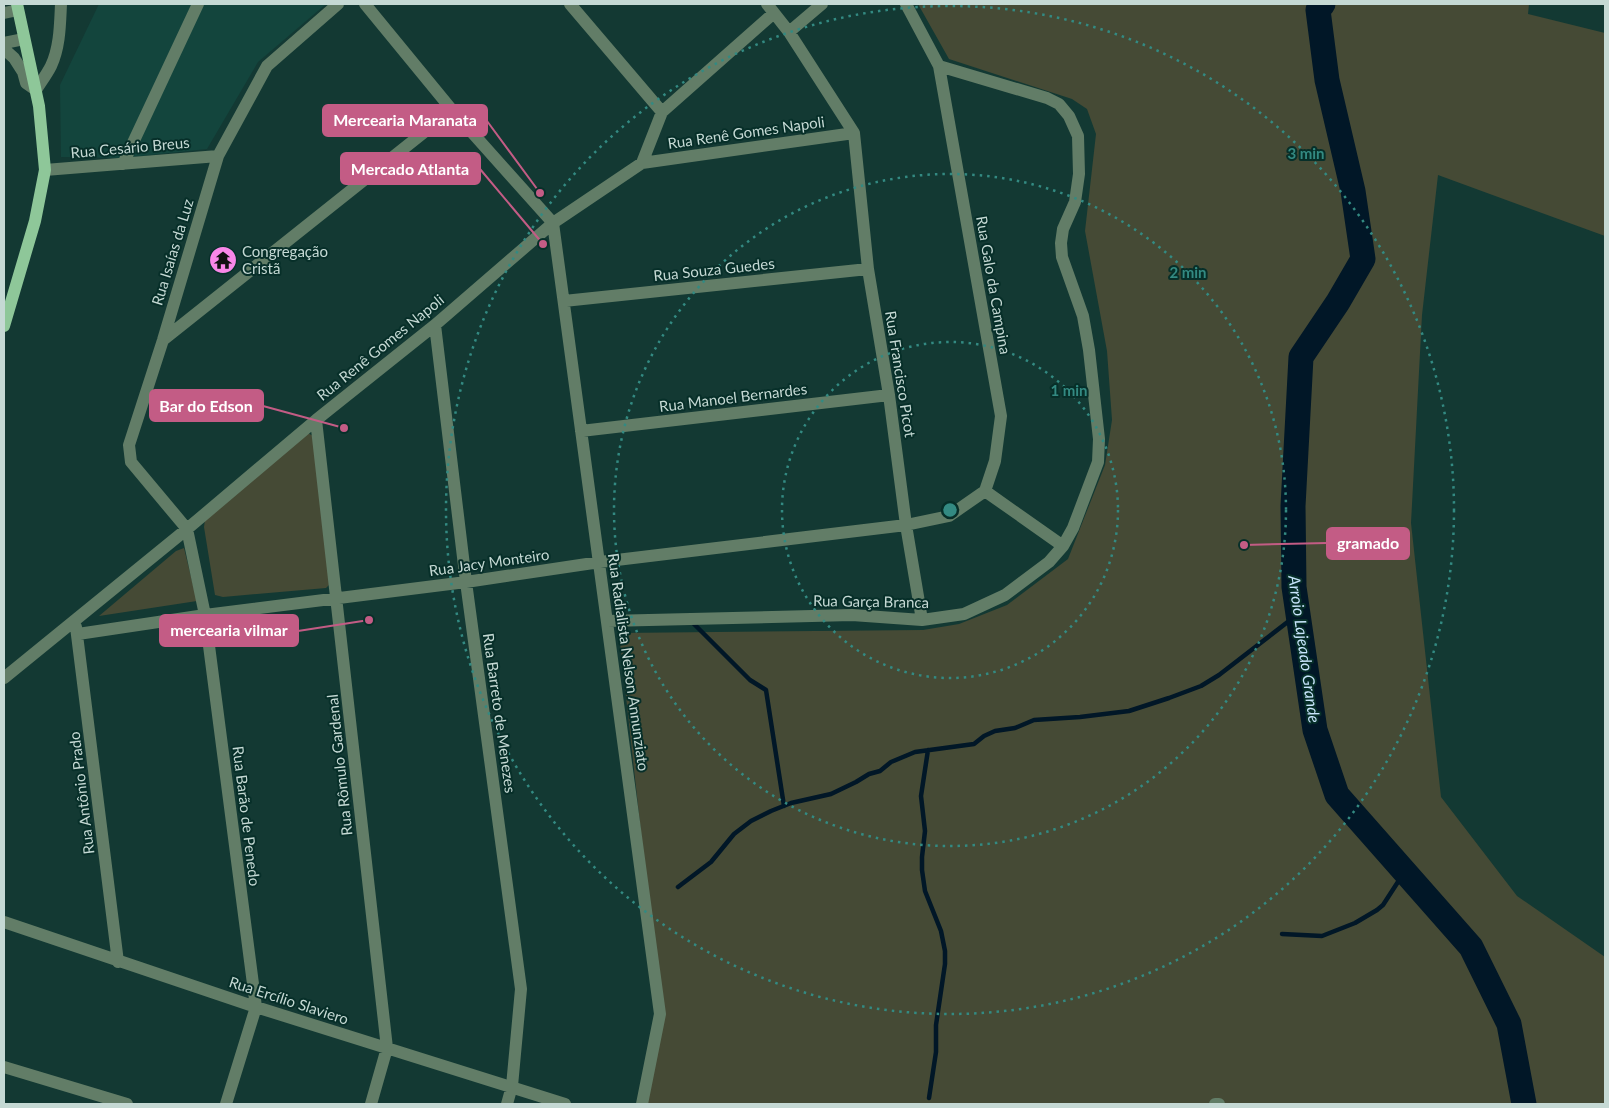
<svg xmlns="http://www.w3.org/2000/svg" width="1609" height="1108" font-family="Lato,sans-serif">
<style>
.built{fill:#13453d}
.green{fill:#454a35}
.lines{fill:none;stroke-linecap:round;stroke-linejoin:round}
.stream{stroke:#011727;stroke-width:4.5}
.river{stroke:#011727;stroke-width:25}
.minor{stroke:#627d67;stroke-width:12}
.major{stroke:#8ec799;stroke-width:12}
.ring{fill:none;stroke:#338a82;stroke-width:2.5;stroke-dasharray:2.5 5}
.labels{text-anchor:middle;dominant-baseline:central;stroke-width:4;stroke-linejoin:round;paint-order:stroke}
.street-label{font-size:15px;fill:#c5d9d4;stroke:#072f29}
.poi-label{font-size:15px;fill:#c5d9d4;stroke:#072f29;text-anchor:start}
.water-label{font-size:16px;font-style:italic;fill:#c8e5fc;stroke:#072f29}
.centre{fill:#338a82;stroke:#072f29;stroke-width:2.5}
.ring-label{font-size:15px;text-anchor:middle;font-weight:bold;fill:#338a82;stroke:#072f29;stroke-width:4;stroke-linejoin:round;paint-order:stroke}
.leader{fill:none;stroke:#c35c85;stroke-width:2}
.callout-dot{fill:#c35c85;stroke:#072f29;stroke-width:2}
.callout{fill:#c35c85;stroke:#c35c85;stroke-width:2}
.callout-label{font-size:16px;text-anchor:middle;font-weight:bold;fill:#fff}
</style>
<rect width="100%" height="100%" fill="#133933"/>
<path class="built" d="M99 4H326L258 62 207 149 122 158 61 157 60 85Z"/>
<path class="green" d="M918 4H1529L1528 14 1605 33V236L1438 175 1422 315 1411 523 1441 797 1517 896 1605 957V1104H1224L1216 1103 1199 1104H644L661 1014 619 633 923 630 959 624 1007 605 1068 559 1105 465 1112 420 1107 351 1085 231 1096 134 1087 109 1072 99 949 59Z
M308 433 313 436 330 584 326 588 223 597 215 595 204 527 205 520Z
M184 548 197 601 99 616 176 551Z"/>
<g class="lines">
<path class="stream" d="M694 624 750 680 766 690 784 806
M928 750 921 796 925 831 922 857V870L925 891 941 931 945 951V964L936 1025V1052L929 1098
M678 887 711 862 734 834 751 821 771 811 791 803 831 794 856 782 869 774 880 771 891 762 915 752 974 744 984 736 995 731 1015 728 1034 720 1080 717 1129 711 1169 698 1201 686 1219 675 1298 614
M1282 934 1322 936 1355 923 1377 910 1383 905 1405 871"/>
<path class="river" d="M1323 4 1318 10 1327 80 1353 191 1363 259 1338 302 1301 357 1293 506 1294 587 1315 730 1337 795 1471 947 1509 1024 1524 1104"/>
<path class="minor" d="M365 4 452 110 553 223 660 1014 642 1104
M570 4 662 112
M767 4 789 32 854 133 868 269 889 395 906 525 922 620
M4 13 18 10
M789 32 822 4
M4 43 24 39
M4 49 14 58 23 72 26 83 36 90C41 82 47 74 51 66 60 47 60 24 61 4
M642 163 662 112 774 13
M123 164 198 4
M45 170 218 156
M564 301 868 269
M435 325 466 582 521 989 512 1086 507 1104
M163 340 452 110
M316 420 387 1048 371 1104
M581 431 889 395
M985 491 1063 546
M607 621 852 615 922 620 964 614 1005 595 1049 562 1063 546 1073 528 1098 462 1099 439 1089 350 1083 316 1062 257 1061 243 1063 229 1075 202 1079 174 1078 136 1069 116 1059 104 1047 98 939 66
M76 627 118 962
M78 634 205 615 466 582 600 562 906 525 949 516 985 491 995 461 1001 416 939 66 906 4
M4 678 187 529 316 420 435 325 553 223 642 163 854 133
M4 922 256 1007 565 1104
M4 1067 127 1104
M226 1104 256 1007 205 615 187 529 131 462 129 445 163 340 218 156 267 66 338 4
M1215 1104H1219"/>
<path class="major" d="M4 326 35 221 45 170 39 106 17 4"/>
</g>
<g class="ring">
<circle cx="950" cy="510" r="168"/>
<circle cx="950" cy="510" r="336"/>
<circle cx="950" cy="510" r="504"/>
</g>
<defs>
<g id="temple-disc" transform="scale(1.4375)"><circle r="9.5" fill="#f987e8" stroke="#072f29"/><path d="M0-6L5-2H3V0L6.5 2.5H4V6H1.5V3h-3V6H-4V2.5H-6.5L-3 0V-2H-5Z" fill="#111"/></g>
</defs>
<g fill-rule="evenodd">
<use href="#temple-disc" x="223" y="260"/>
</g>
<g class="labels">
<g class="street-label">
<text transform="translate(746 132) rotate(-8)">Rua Renê Gomes Napoli</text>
<text transform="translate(130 147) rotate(-5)">Rua Cesário Breus</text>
<text transform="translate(172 252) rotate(-73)">Rua Isaías da Luz</text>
<text transform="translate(714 269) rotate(-6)">Rua Souza Guedes</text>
<text transform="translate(994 285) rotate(80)">Rua Galo da Campina</text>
<text transform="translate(380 347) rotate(-39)">Rua Renê Gomes Napoli</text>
<text transform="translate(901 374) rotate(81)">Rua Francisco Picot</text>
<text transform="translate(733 397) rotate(-7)">Rua Manoel Bernardes</text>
<text transform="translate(489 562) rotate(-8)">Rua Jacy Monteiro</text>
<text transform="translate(871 601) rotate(1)">Rua Garça Branca</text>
<text transform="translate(629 662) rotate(82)">Rua Radialista Nelson Annunziato</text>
<text transform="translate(500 713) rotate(82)">Rua Barreto de Menezes</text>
<text transform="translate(339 765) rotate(-96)">Rua Rômulo Gardenal</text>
<text transform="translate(81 793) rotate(-97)">Rua Antônio Prado</text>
<text transform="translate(247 816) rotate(83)">Rua Barão de Penedo</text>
<text transform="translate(289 1000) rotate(18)">Rua Ercílio Slaviero</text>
</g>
<g class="poi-label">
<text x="242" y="251">Congregação<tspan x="242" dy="17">Cristã</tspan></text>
</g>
<g class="water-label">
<text transform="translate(1305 649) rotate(82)">Arroio Lajeado Grande</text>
</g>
</g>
<circle cx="950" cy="510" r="8" class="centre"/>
<g class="ring-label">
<text x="1306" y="159">3 min</text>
<text x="1188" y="278">2 min</text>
<text x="1069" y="396">1 min</text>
</g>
<path class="leader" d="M540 193L487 121M543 244L480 169M344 428L263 406M1244 545L1327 543M369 620L298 631"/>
<g class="callout-dot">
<circle cx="540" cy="193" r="5"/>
<circle cx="543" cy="244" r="5"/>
<circle cx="344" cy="428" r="5"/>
<circle cx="1244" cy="545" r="5"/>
<circle cx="369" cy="620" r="5"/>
</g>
<g class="callout">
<rect x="323" y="105" width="164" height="31" rx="5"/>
<rect x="341" y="153" width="139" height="31" rx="5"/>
<rect x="150" y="390" width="113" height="31" rx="5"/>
<rect x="1327" y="528" width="82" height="31" rx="5"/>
<rect x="160" y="615" width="138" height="31" rx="5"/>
</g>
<g class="callout-label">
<text x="405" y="126">Mercearia Maranata</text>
<text x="410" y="175">Mercado Atlanta</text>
<text x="206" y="412">Bar do Edson</text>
<text x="1368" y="549">gramado</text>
<text x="229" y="636">mercearia vilmar</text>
</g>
<rect width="1609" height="1108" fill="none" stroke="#c5d9d4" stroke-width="10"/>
</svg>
